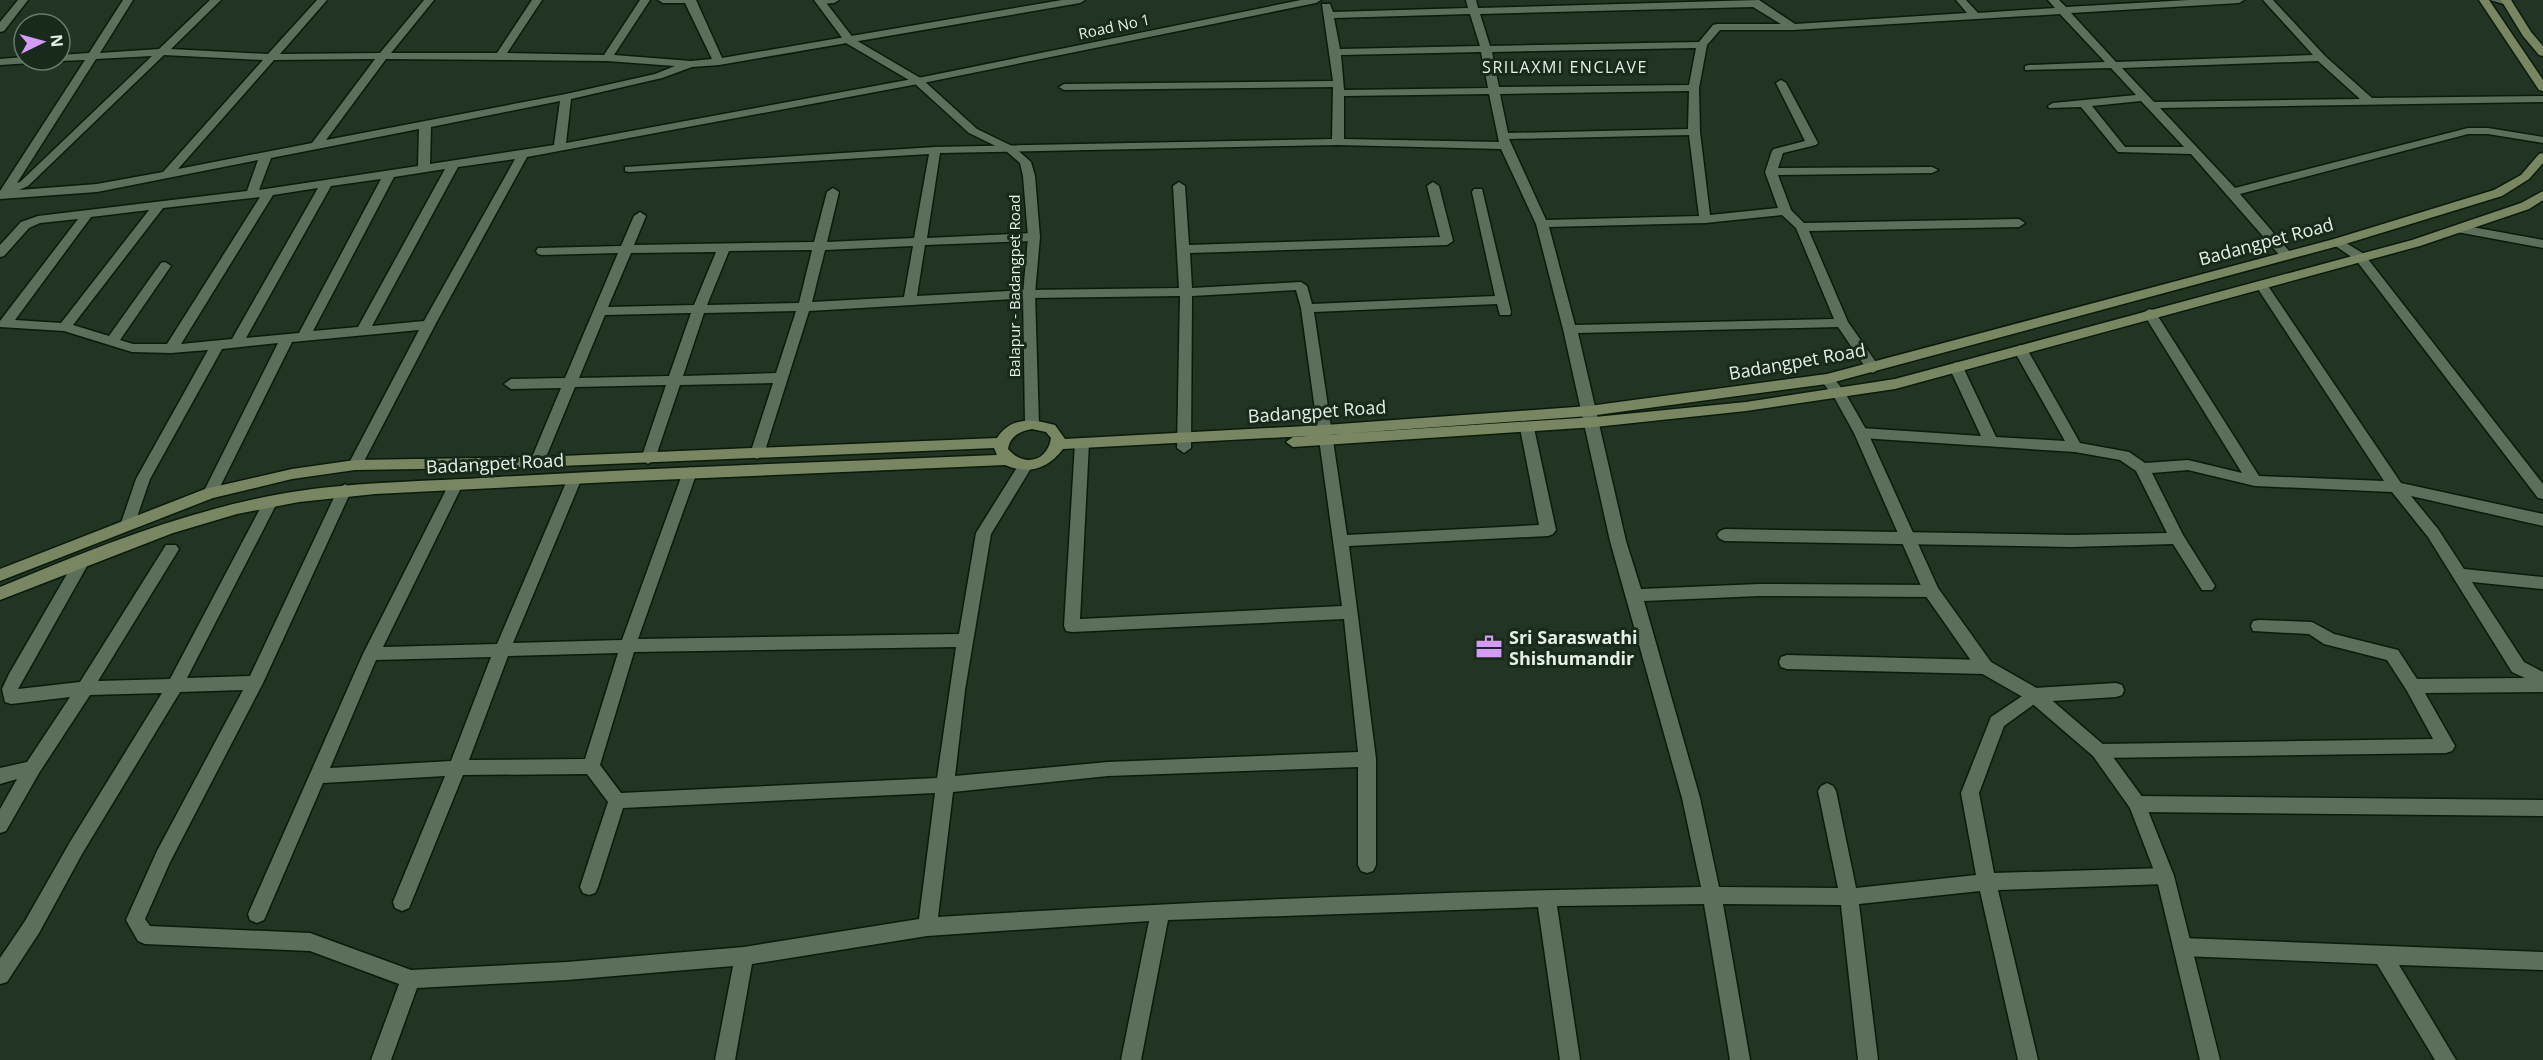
<svg xmlns="http://www.w3.org/2000/svg" width="2543" height="1060" font-family="'Open Sans',sans-serif">
<style>
.lines{fill:none;stroke-linecap:round;stroke-linejoin:round}
.minor-casing{stroke:#0a1b0b;stroke-width:3}
.tertiary-casing{stroke:#0a1b0b;stroke-width:3}
.secondary-casing{stroke:#0a1b0b;stroke-width:3}
.minor{fill:#5b6f5b;fill-rule:evenodd}
.tertiary{fill:#5b6f5b;fill-rule:evenodd}
.secondary{fill:#788762;fill-rule:evenodd}
.labels{text-anchor:middle;dominant-baseline:central;stroke-width:6;stroke-linejoin:round;paint-order:stroke}
.far-street-label{font-size:15px;fill:#e6f1e6;stroke:#182a19}
.far-neighbourhood-label{font-size:16px;letter-spacing:1.5px;fill:#e6f1e6;stroke:#182a19}
.street-label{font-size:18px;fill:#e6f1e6;stroke:#182a19}
.poi-label{font-size:18px;font-weight:bold;fill:#e6f1e6;stroke:#182a19;text-anchor:start}
</style>
<rect width="100%" height="100%" fill="#223422"/>
<g class="lines">
<g class="minor-casing">
<path id="minor" d="M18 0H28L4 31 0 32V22Z
M123 0H133L100 53 159 49 210 0H221L171 49 268 54 317 0H327L280 54 380 53 424 0H434L391 53H497L532 0H542L507 53 604 55 640 0H650L614 55 691 61 712 59 685 3H663L658 0H696L722 58 1062 0H1085L1080 3 719 65 692 67 662 78 571 99 566 143 918 78 1301 0H1321L1316 3 918 84 527 157 435 325 360 469H350L348 465 419 330 292 342 217 493 215 497H205L203 493 278 343 222 349 150 479 135 523 133 527H123L121 523 136 479 208 350 171 353 132 352 64 331 0 327V321L78 219 40 223 29 228 4 256 0 257V245L21 222 38 216 247 191 258 160 97 192 0 199V191L85 60 60 61 56 60H60V55L89 53ZM164 55 263 60 163 172 97 184 19 190 28 186ZM152 56 20 182 17 183 96 59ZM375 59 312 143 178 169 274 60ZM386 59 607 61 675 66 655 74 566 94 326 140ZM560 101 554 145 430 164 431 127ZM419 129 418 166 259 190 271 158ZM515 159 424 321 372 326 458 167ZM445 169 358 327 313 331 394 177ZM381 179 299 333 246 338 331 186ZM318 188 232 339 181 344 273 195ZM260 197 167 344H133L120 340 171 266 165 262 161 263 109 336 73 325 163 208ZM149 210 61 323 15 320 91 217Z
M818 0H839L834 3 818 4Z
M1466 0H1476L1478 8 1759 0 1795 24 1967 13 1956 0H1966L1978 13 2055 8 2048 0H2059L2066 7 2189 0H2244L2239 3 2071 13 2116 62 2313 55 2263 0H2273L2325 56 2372 98 2543 96V102L2160 108 2235 188 2468 128H2488L2543 137V143L2488 134H2468L2240 194 2290 252 2292 255 2286 259 2282 258 2191 154 2118 152 2081 107 2049 108 2048 106 2053 103 2136 95 2111 68 2025 70V66L2029 65 2105 62 2060 14 1793 30H1720L1707 45 1699 88 1700 132 1710 215 1778 208 1765 172 1772 151 1774 149 1805 141 1776 83 1781 80 1786 83 1818 143 1816 145 1783 153 1778 168 1932 167 1938 170 1932 173 1778 175 1791 210 1804 223 2019 219 2025 223 2019 227 1809 231 1848 322 1880 368 1873 373 1868 371 1838 327 1578 333 1626 541 1641 589 1759 584 1931 585 1937 587 1939 591 1937 595 1931 597 1759 596 1644 601 1700 798 1719 887 1838 888 1818 791 1821 786 1827 783 1833 786 1836 791 1856 888 1976 875 1961 793 1991 717 2034 688 2116 683 2122 685 2124 690 2122 695 2116 697 2037 702 2004 726 1979 793 1994 873 2165 868 2171 870 2174 876 2171 882 2165 884 1998 890 2038 1060H2018L1980 891 1859 904 1878 1060H1858L1841 905 1723 904 1750 1060H1730L1704 904 1557 906 1580 1060H1560L1538 907 1168 920 1141 1060H1121L1149 921 927 936 752 964 735 1060H715L733 966 567 980 417 988 391 1060H371L399 984 310 951 145 944 138 941 126 920 157 851 243 690 180 692 82 854 39 933 7 982 0 984V958L25 921 70 842 162 693 90 695 39 773 6 831 0 833V809L17 779 0 784V768L27 762 70 697 11 704 5 702 2 689 9 674 78 555H88L91 559 18 689 80 682 166 545H176L179 549 98 681 170 679 264 501 266 497H276L278 501 187 678 250 676 338 489 345 484 352 489 263 683 170 862 145 919 150 926 310 933 411 970 567 962 744 947 919 919 935 793 623 808 598 887 595 893 589 895 583 893 580 887 608 802 587 774 463 775 409 908 402 911 395 908 393 902 445 776 323 783 264 920 257 923 250 920 248 914 363 654 448 486 455 481 462 486 383 647 497 644 568 478 575 473 582 478 513 643 622 640 683 472 690 467 697 472 638 639 959 634 976 533 1021 461H1031L1033 465 991 534 965 690 955 776 1108 762 1358 752 1344 619 1072 632 1066 631 1064 626 1075 443 1082 438 1089 443 1080 619 1342 606 1301 308 1296 290 1192 296 1191 448 1184 453 1177 448 1180 296 1029 298 809 311 764 454 757 459 750 454 773 383 680 385 655 459 648 464 641 459 666 385 575 387 544 462 537 467 530 462 561 388 511 389 504 384 511 379 565 378 618 253 542 255 538 254 536 251 538 248 621 246 634 216 640 212 646 216 634 245 814 242 827 192 833 188 839 192 827 242 914 238 929 154 629 172 625 171V167L935 147 1332 139 1333 87 1064 90 1059 87 1064 84 1333 81 1322 4H1330L1333 12 1468 8ZM1753 7 1781 24H1717L1713 25 1699 42 1490 46 1480 14ZM1470 14 1480 46 1340 49 1334 18ZM1696 48 1689 85 1499 87 1492 52ZM1481 52 1488 88 1344 90 1341 55ZM2318 61 2360 99 2154 102 2122 68ZM1689 91 1688 129 1508 133 1500 94ZM1489 94 1499 142 1344 139V96ZM2141 101 2184 147H2125L2092 106ZM1689 135 1699 216 1546 220 1509 139ZM1338 145 1501 149 1536 224 1563 329 1610 541 1682 798 1701 887C1446 891 1192 901 938 917L953 792 1108 776 1358 767V865L1361 871 1367 873 1373 871 1376 865V759L1349 546 1548 536 1553 534 1556 530 1534 428 1527 423 1520 428 1539 525 1347 535 1314 312 1497 304 1500 315H1510L1511 312 1482 189H1474L1472 192 1495 296 1312 304 1307 286 1301 282 1192 288 1190 253 1447 245 1453 241 1439 186 1433 182 1427 186 1440 237 1189 245 1185 186 1179 182 1173 186 1179 288 1029 290 917 296 925 245 1034 241 1040 237 1034 233 927 238 940 153ZM1782 215 1796 228 1834 319 1575 325 1549 227 1705 223ZM913 246 904 297 812 302 825 250ZM812 250 799 303 707 305 729 251ZM716 252 694 305 608 307 631 253ZM796 311 776 373 683 376 704 313ZM691 313 669 376 579 378 605 315ZM956 647 937 778 621 793 600 765 634 652ZM618 653 585 759 469 760 508 656ZM491 657 451 761 330 768 376 660Z
M2490 0H2511L2512 2 2507 5Z
M24 57V60H36L31 63 0 65V59Z
M2461 225 2543 240V248L2457 232 2455 229Z
M2338 238 2364 254 2543 484V499L2538 498 2356 260 2334 245V239Z
M2262 282 2266 283 2401 483 2543 514V526L2411 496 2438 529 2464 569 2543 577V589L2472 582 2524 662 2543 672V692L2425 693 2455 746 2452 751 2446 753 2099 758 2093 756 2090 751 2093 746 2099 744 2433 739 2407 691 2387 660 2324 644 2309 634 2253 631 2251 626 2253 621 2259 620 2312 622 2334 634 2398 650 2417 679 2525 678 2512 672 2428 537 2392 492 2255 486 2188 470 2152 473 2183 535 2215 586 2212 590H2202L2173 544 2071 547 1725 541 1720 539 1717 535 1720 531 1725 529 2071 535 2167 533 2136 471 2120 460 2075 452 1861 438 1854 433 1861 428 1981 436 1949 367 1956 362 1963 367 1996 437 2065 441 2013 349 2020 345 2027 349 2080 443 2129 452 2145 463 2188 460 2242 473 2143 313 2149 309 2154 310 2259 476 2384 481 2256 286Z
M1787 655 1985 660 1991 662 1993 667 1991 672 1985 674 1787 669 1781 667 1779 662 1781 657Z
M2137 796 2543 800V816L2137 812 2131 810 2128 804 2131 798Z
M2182 938 2543 952V970L2399 965 2456 1060H2435L2377 964 2182 956 2175 953 2173 947 2175 941Z"/>
</g>
<g class="tertiary-casing">
<path id="tertiary" d="M814 0H824L854 39 922 79 977 129 1014 147 1031 162 1035 176 1040 237 1035 294 1039 424 1037 427 1032 429 1025 424 1023 294 1028 237 1023 176 1020 163 1006 151 969 133 914 83 846 43Z
M1827 374 1832 376 1844 391 1868 433 1938 588 1991 662 2040 690 2105 746 2143 798 2174 876 2220 1060H2200L2156 876 2130 808 2093 756 2028 700 1979 672 1925 595 1854 433 1834 397 1820 379Z"/>
</g>
<g class="secondary-casing">
<path id="secondary" d="M2479 0H2489L2543 80V91L2539 90Z
M2501 0H2511L2531 32 2543 46V56L2539 55 2523 36Z
M2543 153V163L2529 179 2502 196 2342 245 1827 384 1589 416 1325 435 1063 449C1048 469 1028 475 1005 465L611 482 375 494 299 502 237 514 173 533 0 600V587C89 550 179 513 275 495 348 481 424 482 498 477 665 467 831 462 997 455L994 448 537 467 355 470 292 479 213 498 0 581V569L205 489 292 469 355 460 537 457 997 438C1011 416 1034 419 1055 425L1065 439 1325 425 1589 406 1827 374 2334 239 2494 190 2521 175 2539 154ZM1032 429 1046 432 1051 438C1048 461 1024 468 1008 449 1010 436 1020 431 1032 429Z
M2543 191V200L2529 209 2420 246 1895 389 1746 411 1595 427 1293 447 1286 442 1293 437 1595 417 1746 402 1895 379 2412 240 2521 203Z"/>
</g>
<use href="#minor" class="minor"/>
<use href="#tertiary" class="tertiary"/>
<use href="#secondary" class="secondary"/>
</g>
<defs>
<g id="office-bare" transform="scale(2.07)"><path d="M-6-3h4V-5.5h4V-3h4V5H-6ZM-1-4.5V-3h2v-1.5ZM-6 0V1H6V0Z" fill="#d59bfa" stroke="#182a19" stroke-width="2.5" paint-order="stroke"/></g>
</defs>
<g fill-rule="evenodd">
<use href="#office-bare" x="1489" y="647"/>
</g>
<g class="labels">
<g class="far-street-label">
<text transform="translate(1114 26) rotate(-12)">Road No 1</text>
<text transform="translate(1014 286) rotate(-90)">Balapur - Badangpet Road</text>
</g>
<g class="far-neighbourhood-label">
<text x="1565" y="67">SRILAXMI ENCLAVE</text>
</g>
<g class="street-label">
<text transform="translate(2266 241) rotate(-15)">Badangpet Road</text>
<text transform="translate(1797 361) rotate(-10)">Badangpet Road</text>
<text transform="translate(1317 411) rotate(-4)">Badangpet Road</text>
<text transform="translate(495 463) rotate(-3)">Badangpet Road</text>
</g>
<g class="poi-label">
<text x="1509" y="637">Sri Saraswathi<tspan x="1509" dy="21">Shishumandir</tspan></text>
</g>
</g>
<g transform="translate(42 42) rotate(85)"><circle r="28" fill="#182a19" stroke="#6a7a6b" stroke-width="1.5"/>
<path d="M0-4.5L10 22L0 15L-10 22Z" fill="#d59bfa"/>
<text y="-9" font-size="16" font-weight="bold" text-anchor="middle" fill="#e6f1e6">N</text>
</g>
</svg>
